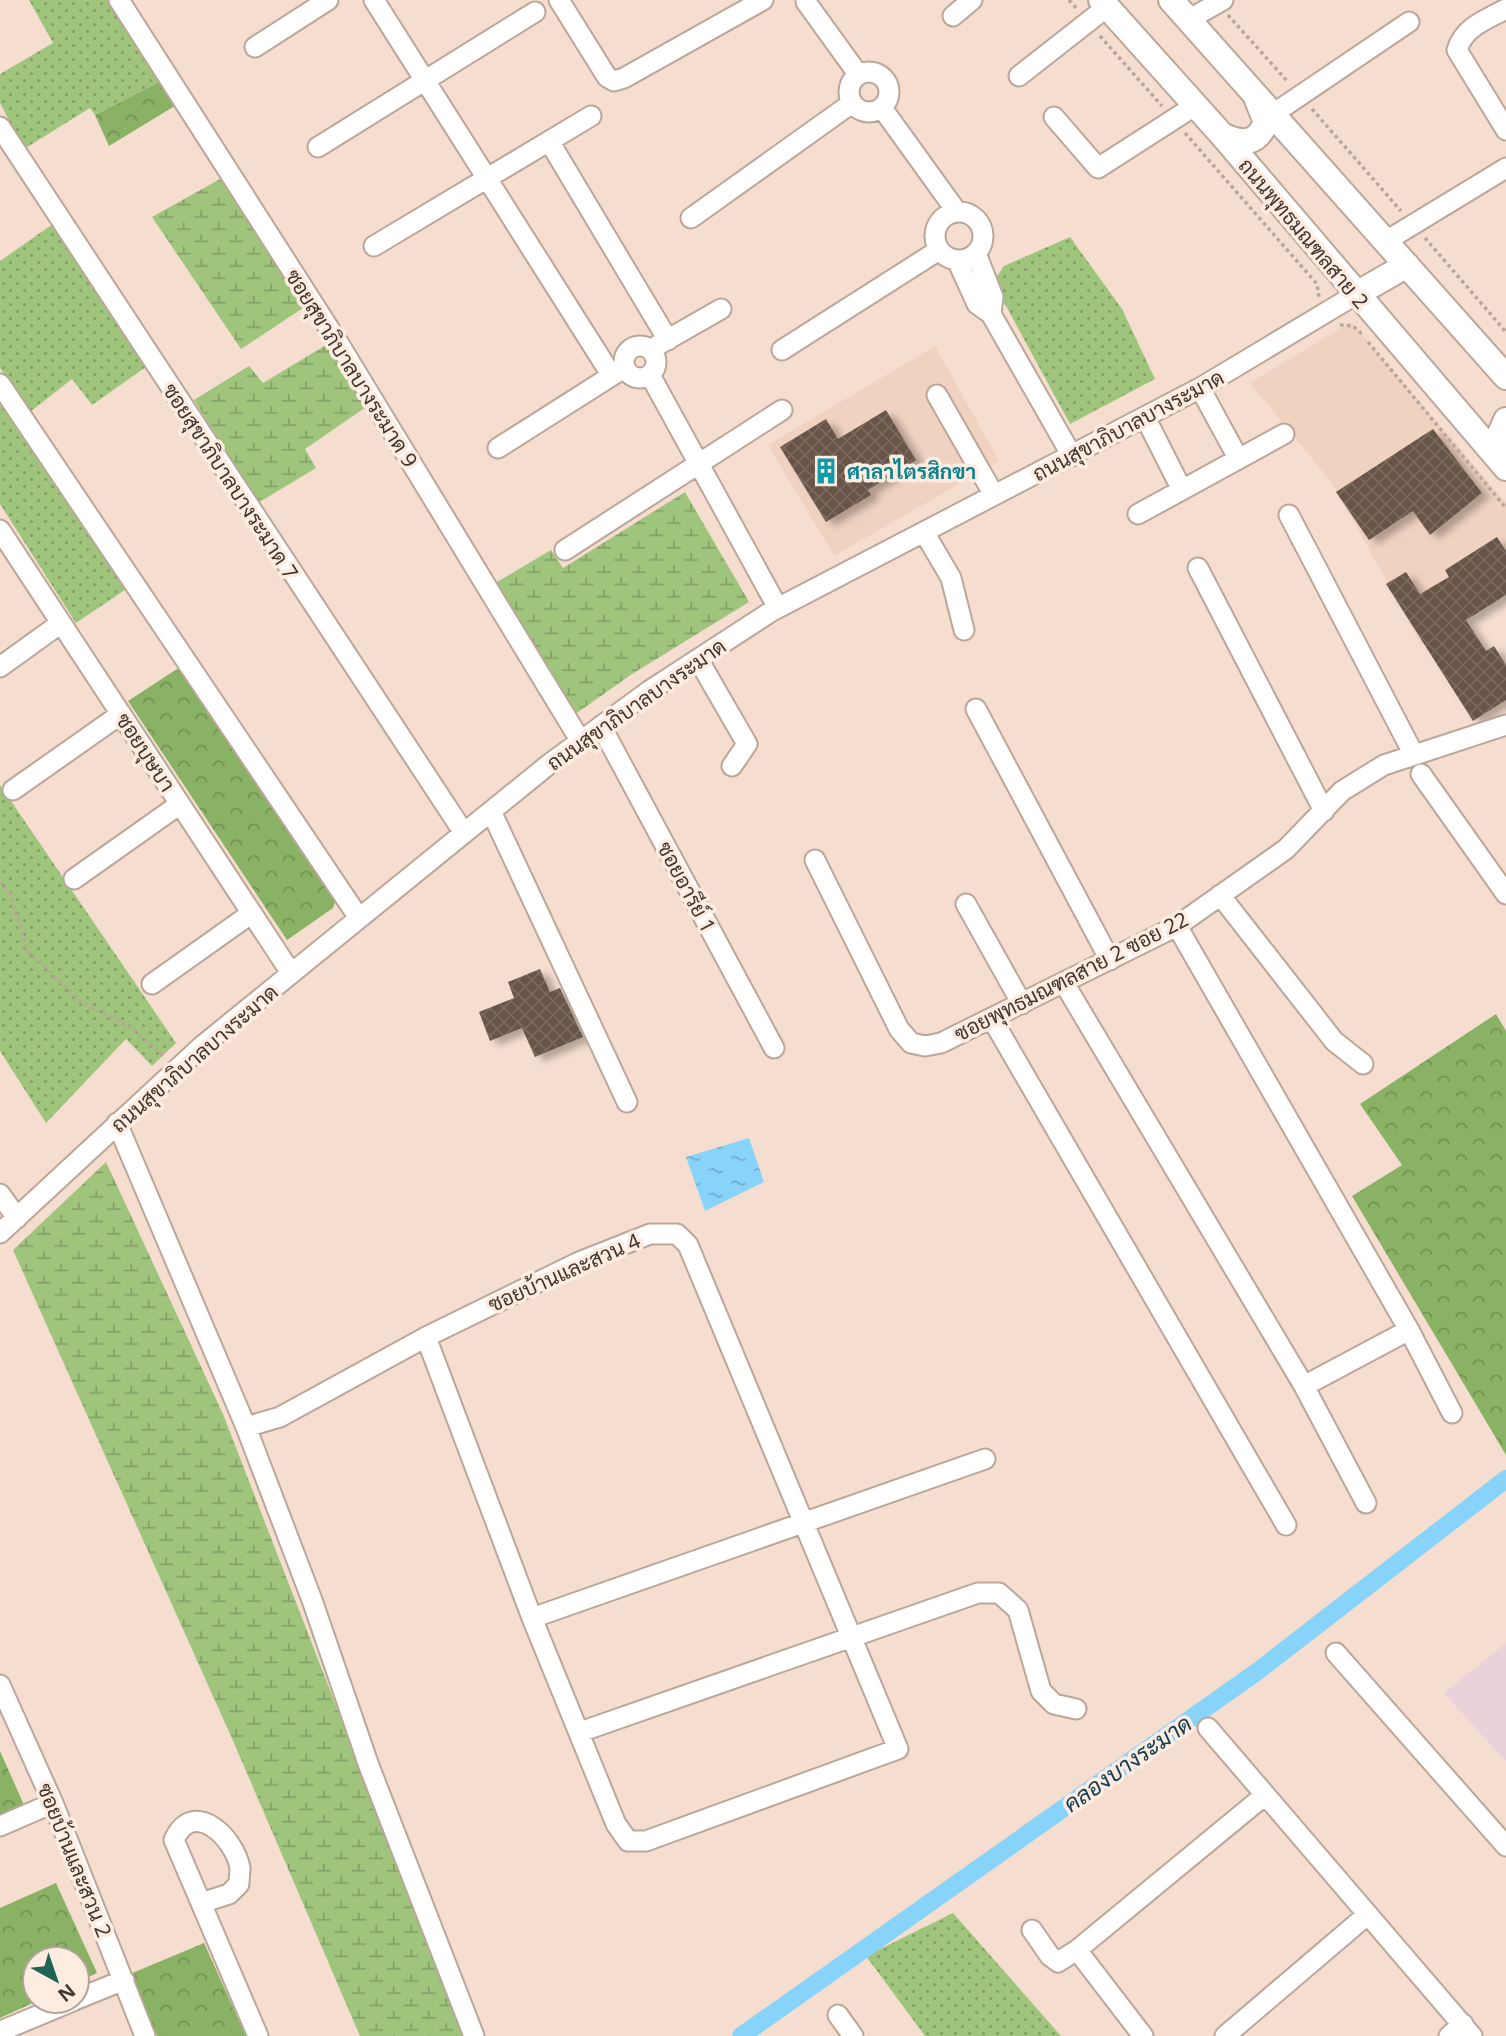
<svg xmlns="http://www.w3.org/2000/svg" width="1506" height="2036" font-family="'Noto Sans',Sarabun,sans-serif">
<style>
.built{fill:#efd2bf}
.industrial{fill:#ead1da}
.grass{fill:url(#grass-dots)}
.forest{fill:url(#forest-crowns)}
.wetland{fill:url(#wetland-marsh)}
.water{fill:url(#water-ripples)}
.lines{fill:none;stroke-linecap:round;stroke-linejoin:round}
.canal{stroke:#88d3f9;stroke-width:18}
.building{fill:url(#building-cross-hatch);filter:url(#shadow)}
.minor-casing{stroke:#bca698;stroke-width:23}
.major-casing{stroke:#bca698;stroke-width:28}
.path{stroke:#b9a69a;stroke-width:3.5;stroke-dasharray:3.5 3.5;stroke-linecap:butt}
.minor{stroke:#fff;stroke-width:19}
.major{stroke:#fff;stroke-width:24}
.labels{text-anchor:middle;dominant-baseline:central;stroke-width:7;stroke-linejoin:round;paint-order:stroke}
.street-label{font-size:21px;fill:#403731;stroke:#ffece0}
.culture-label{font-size:21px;font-weight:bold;fill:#0d838f;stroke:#ffece0;text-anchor:start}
.water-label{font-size:23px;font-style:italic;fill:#154054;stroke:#ffece0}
</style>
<defs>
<pattern id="grass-dots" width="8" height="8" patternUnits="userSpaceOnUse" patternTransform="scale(1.75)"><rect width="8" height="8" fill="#9fc57d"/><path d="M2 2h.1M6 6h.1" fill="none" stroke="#83a167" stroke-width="1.8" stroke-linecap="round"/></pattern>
<pattern id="forest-crowns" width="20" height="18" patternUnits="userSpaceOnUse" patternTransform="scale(1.75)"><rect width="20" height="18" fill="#8ab265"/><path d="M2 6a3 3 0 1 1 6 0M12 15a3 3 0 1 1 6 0" fill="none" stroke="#729254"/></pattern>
<pattern id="wetland-marsh" width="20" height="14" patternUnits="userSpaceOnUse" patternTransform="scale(1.75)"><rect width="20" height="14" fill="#9fc57d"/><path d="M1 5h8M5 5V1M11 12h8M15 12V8" fill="none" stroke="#83a167"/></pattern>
<pattern id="water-ripples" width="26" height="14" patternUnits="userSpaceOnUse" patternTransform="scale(1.75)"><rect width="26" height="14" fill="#88d3f9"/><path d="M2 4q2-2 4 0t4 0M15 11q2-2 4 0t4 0" fill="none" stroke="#71acca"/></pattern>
<pattern id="building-cross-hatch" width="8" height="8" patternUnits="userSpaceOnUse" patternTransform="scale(1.75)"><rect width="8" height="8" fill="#675447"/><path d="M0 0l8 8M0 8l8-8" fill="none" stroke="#7a6a5f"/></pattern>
<filter id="shadow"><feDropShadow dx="8" dy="4.5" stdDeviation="3.5" flood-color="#0004"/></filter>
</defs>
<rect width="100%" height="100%" fill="#f5decf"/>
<path class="built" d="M1351 322 1506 503V590L1422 645 1333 484 1250 383Z
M935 346 999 461 834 556 768 445Z"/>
<path class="industrial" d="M1506 1643V1761L1444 1693Z"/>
<path class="grass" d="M29 0H108L161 81 95 115 90 108 24 149 0 103V74L53 43Z
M53 224 146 367 92 405 72 379 30 412 0 368V261Z
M1070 237 1122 309 1155 379 1070 424 993 282 1004 266Z
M0 404 125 590 76 623 0 504Z
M0 785 176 1043 152 1066 126 1039 46 1123 0 1051Z
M953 1913 1061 2036H925L866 1956Z"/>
<path class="forest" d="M161 81 178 104 109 146 95 115Z
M180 667 336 899 333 908 287 940 128 701Z
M1496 1014 1506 1031V1455L1352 1196 1402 1165 1360 1104Z
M0 1751 24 1805 0 1815Z
M56 1883 97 1973 77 1982V1959H35L37 2001 0 2018V1908Z
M204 1943 246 2036H157L130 1974Z"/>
<path class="wetland" d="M220 179 306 306 241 349 152 217Z
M326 345 366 407 305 449 316 468 258 503 194 400 249 366 263 383Z
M685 492 749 602 632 674 574 715 492 585 551 550 563 568Z
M106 1162 223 1414 464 2036H360L234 1743 13 1250Z"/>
<path class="water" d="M749 1138 764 1182 705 1211 686 1157Z"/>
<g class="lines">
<path class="canal" d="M741 2036 1258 1671 1506 1479"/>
</g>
<path class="building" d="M886 410 916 460 868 490 871 495 826 522 780 447 826 419 838 439Z
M1433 429 1482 493 1430 535 1413 511 1369 540 1336 492Z
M1497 537 1506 551V595L1466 620 1486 651 1494 646 1506 665V700L1473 721 1386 584 1406 572 1420 594 1449 577 1445 570Z
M540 969 550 992 560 988 583 1037 535 1057 522 1028 490 1041 479 1012 514 998 508 982Z"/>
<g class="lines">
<g class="minor-casing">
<path id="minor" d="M119 0 339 344 580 740
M374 0 612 376
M559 0 607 77 614 81 624 78 763 0
M806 2 858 74
M1506 9C1485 20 1464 27 1457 50L1506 130
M953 16 972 0
M1188 20 1223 0
M255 47 328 0
M849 92a20 20 0 1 1 40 0a20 20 0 1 1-40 0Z
M1019 76 1107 7
M882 108 957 212
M1273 114 1409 22
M1054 117 1098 168 1196 105
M0 127 464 833
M549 141 668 340
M318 147 535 12
M935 236a24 24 0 1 1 48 0a24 24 0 1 1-48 0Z
M691 218 852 103
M1386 241 1506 168
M374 246 591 116
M976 253 993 297 991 314
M957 260 977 304 991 314 1072 456
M658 345 721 309
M624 362a16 16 0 1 1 32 0a16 16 0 1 1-32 0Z
M782 350 939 250
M650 375 778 608
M0 384 359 918
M1200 388 1238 458
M937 395 994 495
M1145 417 1181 488
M498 448 624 368
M1138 514 1284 434
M1289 515 1413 753
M0 530 291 973
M924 532 951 578 964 630
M565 550 782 410
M1198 568 1324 811
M698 659 747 744 732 766
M0 667 61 623
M976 709 1110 960
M601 726 774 1048
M1421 774 1506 894
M13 790 121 714
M491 811 627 1102
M815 860 899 1029 911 1043 925 1046 941 1043 1177 926 1286 849 1342 791 1384 765 1506 725
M74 879 180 804
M1220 895 1334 1041 1363 1064
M966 904 1022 1004
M1177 926 1409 1330 1304 1386
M1064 983 1304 1386 1366 1503
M152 984 252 913
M992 1019 1286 1525
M117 1123 246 1427 280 1417 426 1337 579 1262 650 1234H677L688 1245 898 1749 646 1841H628L616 1824 532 1618 426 1337
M0 1194 17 1218
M0 1233 202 1046 548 765 649 691 772 611 1200 388 1355 295
M1409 1330 1452 1413
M246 1427 312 1600 369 1766 474 2036
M532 1618 985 1459
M1336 1653 1506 1846
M0 1685 53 1803 145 2036
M1208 1728 1472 2036
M580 1732 978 1593H999L1018 1610 1041 1691 1054 1704 1076 1709
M0 1826 53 1803
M201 1903 229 1894 239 1884C239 1879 240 1873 240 1868 235 1838 193 1797 174 1840L258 2036
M1032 1930 1050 1956 1058 1962 1077 1950
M77 1999 124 1980
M838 2015 853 2036
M1 2031 73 2001
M1143 2036 1077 1950 1265 1795
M1225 2036 1367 1915
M1449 2036 1463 2024"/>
</g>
<g class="major-casing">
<path id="major" d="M1101 0 1222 135 1506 468
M1171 0 1506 377
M1222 135C1241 144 1257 146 1266 122L1257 100
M1355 295 1407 265
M1506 420 1499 436 1506 462"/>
</g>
<path class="path" d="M1069 0 1077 9
M1228 15 1288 82
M1100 36 1162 106
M1312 109 1401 211
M1185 133 1317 284 1319 297
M1425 238 1506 332
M1340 325 1353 326 1364 336
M1368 342 1506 508
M0 881 10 894 27 950 82 1003 129 1026 164 1056"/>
<use href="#minor" class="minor"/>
<use href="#major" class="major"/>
</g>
<defs>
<g id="building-bare" transform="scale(2.1)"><path d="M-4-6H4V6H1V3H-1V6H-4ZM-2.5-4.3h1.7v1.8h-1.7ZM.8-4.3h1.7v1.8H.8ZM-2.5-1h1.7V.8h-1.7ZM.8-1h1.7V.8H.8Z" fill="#0f9aa8" stroke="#ffece0" stroke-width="2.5" paint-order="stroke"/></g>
</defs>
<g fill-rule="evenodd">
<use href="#building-bare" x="826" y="471"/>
</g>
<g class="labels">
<g class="street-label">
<text transform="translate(1304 233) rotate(50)">ถนนพุทธมณฑลสาย 2</text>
<text transform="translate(352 368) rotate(58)">ซอยสุขาภิบาลบางระมาด 9</text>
<text transform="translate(1128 425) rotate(-28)">ถนนสุขาภิบาลบางระมาด</text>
<text transform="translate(231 481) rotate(57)">ซอยสุขาภิบาลบางระมาด 7</text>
<text transform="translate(636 704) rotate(-35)">ถนนสุขาภิบาลบางระมาด</text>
<text transform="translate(146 752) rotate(57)">ซอยบุษบา</text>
<text transform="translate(687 887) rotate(62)">ซอยอารีย์ 1</text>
<text transform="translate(1071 976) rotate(-27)">ซอยพุทธมณฑลสาย 2 ซอย 22</text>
<text transform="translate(194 1058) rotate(-41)">ถนนสุขาภิบาลบางระมาด</text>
<text transform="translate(564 1272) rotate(-24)">ซอยบ้านและสวน 4</text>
<text transform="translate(75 1860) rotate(68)">ซอยบ้านและสวน 2</text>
</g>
<g class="culture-label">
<text x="847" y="471">ศาลาไตรสิกขา</text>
</g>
<g class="water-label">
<text transform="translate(1127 1763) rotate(-35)">คลองบางระมาด</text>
</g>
</g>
<g transform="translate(56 1980) rotate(140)"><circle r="33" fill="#ffece0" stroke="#b3a49a" stroke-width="2"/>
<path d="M0-5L12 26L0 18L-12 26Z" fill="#1e6354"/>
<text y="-10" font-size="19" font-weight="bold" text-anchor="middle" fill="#403731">N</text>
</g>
</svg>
